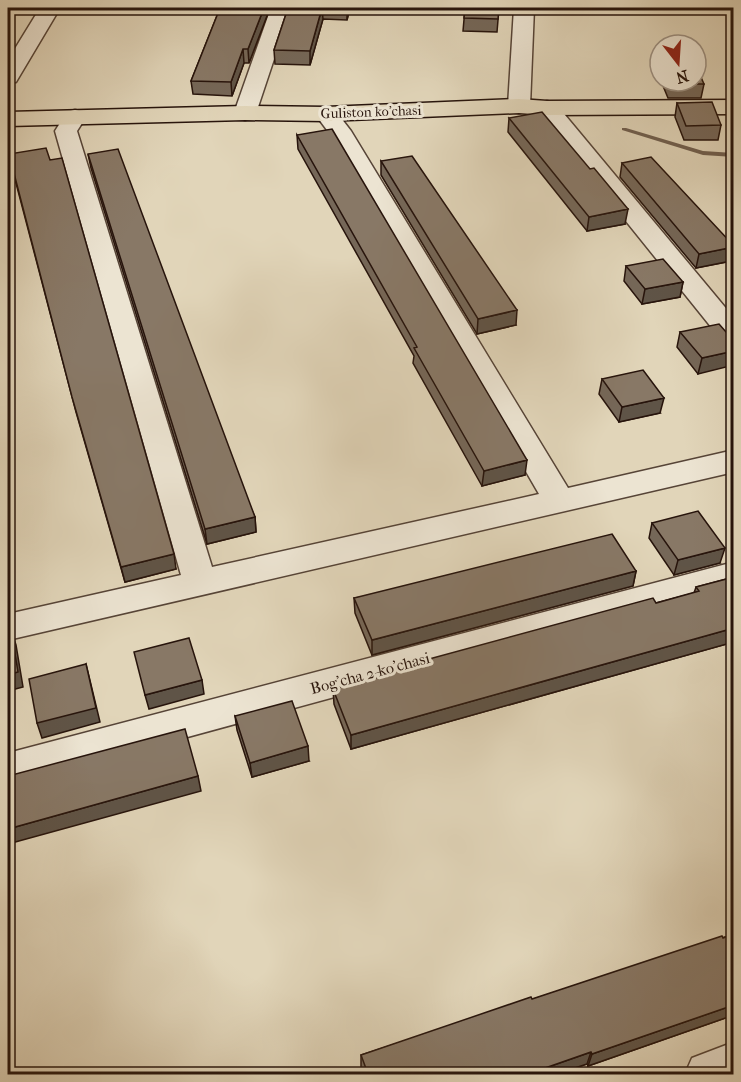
<svg xmlns="http://www.w3.org/2000/svg" width="741" height="1082" font-family="'IM FELL French Canon',serif">
<style>
.lines{fill:none;stroke-linecap:round;stroke-linejoin:round}
.stream{fill:#716050;fill-rule:evenodd}
.minor-casing{stroke:#564437;stroke-width:3}
.major-casing{stroke:#27140c;stroke-width:3}
.minor{fill:#ece4d2;fill-rule:evenodd}
.major{fill:#e1d5b9;fill-rule:evenodd}
.wall{fill:#756758;stroke:#27140c;stroke-width:1.5}
.shaded-wall{fill:#5f5447;stroke:#27140c;stroke-width:1.5}
.building{fill:#887866;stroke:#27140c;stroke-width:1.5}
.labels{text-anchor:middle;dominant-baseline:central;stroke-width:6;stroke-linejoin:round;paint-order:stroke}
.far-street-label{font-size:14px;fill:#27140c;stroke:#ece4d2}
.street-label{font-size:16px;fill:#27140c;stroke:#ece4d2}
</style>
<rect width="100%" height="100%" fill="#e1d5b9"/>
<filter id="stains"><feTurbulence type="fractalNoise" baseFrequency=".00333" numOctaves="4"/><feColorMatrix values="0 0 0 0 .2 0 0 0 0 .09 0 0 0 0 .02 0 0 0 .5 -.17"/></filter>
<radialGradient id="worn" r=".72"><stop offset=".6" stop-color="#630" stop-opacity="0"/><stop offset="1" stop-color="#630" stop-opacity=".3"/></radialGradient>
<g class="lines">
<path class="stream" d="M622 128H626L703 151 734 153V157L703 155 622 130Z"/>
<g class="minor-casing">
<path id="minor" d="M40 8H60L16 82 8 83V60Z
M271 8H291L256 113 253 118 245 120 237 118 234 113Z
M514 8H534L530 106 527 111 519 113 511 111 508 106Z
M547 101 555 103 734 318V346L724 343 539 113 536 108 539 103Z
M326 107 334 109 351 131 568 488 734 450V472L8 640V614L181 575 55 131 67 112 75 110 83 112 86 117 77 131 212 567 539 494 330 134 315 114 318 109Z
M734 562V588L8 786V753Z
M734 1042V1074H685L692 1058Z"/>
</g>
<g class="major-casing">
<path id="major" d="M519 99 547 101 734 100V114L547 115 519 113 326 121 245 120 8 126V112L245 106 326 107Z"/>
</g>
<use href="#minor" class="minor"/>
<use href="#major" class="major"/>
</g>
<path class="wall" d="M220 8H270L249 63H244L232 96 193 94 191 81Z
M288 8H350L347 20 323 19 310 65 275 64 274 50Z
M465 8H499L497 32 463 31Z
M661 81H696L704 84 701 98H668Z
M677 103 721 125 718 140H684L675 117Z
M509 118 625 224 587 231 508 132Z
M297 135 525 475 482 486 413 363 414 356 298 149Z
M88 154 255 517 256 532 207 544 91 168Z
M381 161 516 325 477 334 381 175Z
M622 163 734 246 731 261 696 268 620 177Z
M12 168 176 569 125 582 76 412Z
M626 266 683 282 680 297 642 304 624 281Z
M680 332 734 341 698 374 677 347Z
M602 379 660 413 619 422 599 394Z
M652 523 720 563 674 575 649 538Z
M636 571 633 586 372 655 355 613 354 598Z
M734 577V642L351 749 334 704 333 689 385 675V671L656 603 694 593 696 587Z
M235 716 309 761 252 777 237 730Z
M734 934V1015L588 1066 587 1064 557 1074H364L361 1067V1055Z"/>
<path class="shaded-wall" d="M264 8H270L249 63 248 49Z
M322 8 323 19 310 65V51Z
M347 8H350L347 20Z
M243 49 244 63 232 96 231 82Z
M628 209 625 224 587 231 589 217Z
M734 247 731 261 696 268 699 254Z
M683 282 680 297 642 304 645 289Z
M517 310 516 325 477 334 478 319Z
M734 351V365L698 374 702 358Z
M664 398 660 413 619 422 622 407Z
M527 460 525 475 482 486 484 471Z
M255 517 256 532 207 544 205 529Z
M725 548 720 563 674 575 678 560Z
M174 554 176 569 125 582 121 567Z
M636 571 633 586 372 655V640Z
M734 628V642L351 749V735Z
M11 630 16 645 23 687 8 691V675Z
M86 664 100 722 42 738 37 723Z
M202 680 204 694 149 709 145 695Z
M308 746 309 761 252 777 250 763Z
M198 776 201 791 8 844V829Z
M734 1005V1015L588 1066 592 1054Z
M591 1052 587 1064 557 1074H528Z"/>
<path class="building" d="M220 8H264L248 49H243L231 82 191 81Z
M288 8H322L310 51 274 50Z
M465 8H499L498 19 464 18Z
M696 66 704 84H670L669 81H696Z
M712 102 721 125 686 126 677 103Z
M542 112 590 169 594 168 628 209 589 217 509 118Z
M332 129 527 460 484 471 414 348 417 347 297 135Z
M46 148 50 160 62 158 174 554 121 567 72 397 9 154Z
M118 149 255 517 205 529 88 154Z
M412 156 517 310 478 319 381 161Z
M651 157 734 246V247L699 254 622 163Z
M663 259 683 282 645 289 626 266Z
M719 324 734 341V351L702 358 680 332Z
M643 370 664 398 622 407 602 379Z
M698 511 725 548 678 560 652 523Z
M612 534 636 571 372 640 354 598Z
M734 577V628L351 735 333 689 387 675 385 671 653 598 656 603 699 591 696 587Z
M11 630 18 672 8 675V631Z
M189 638 202 680 145 695 134 652Z
M86 664 96 708 37 723 29 679Z
M292 701 308 746 250 763 235 716Z
M185 729 198 776 8 829V776Z
M734 934V1005L592 1054 591 1052 528 1074H368L361 1055 531 997 532 999 722 936 723 938Z"/>
<g class="labels">
<g class="far-street-label">
<text transform="translate(371 112) rotate(-2)">Guliston ko'chasi</text>
</g>
<g class="street-label">
<text transform="translate(370 673) rotate(-15)">Bog'cha 2-ko'chasi</text>
</g>
</g>
<rect width="741" height="1082" fill="none" stroke="#e1d5b9" stroke-width="30"/>
<rect x="9" y="9" width="723" height="1064" fill="none" stroke="#27140c" stroke-width="3"/>
<rect x="15" y="15" width="711" height="1052" fill="none" stroke="#27140c" stroke-width="1.5"/>
<g transform="translate(678 63) rotate(163)"><circle r="28" fill="#ece4d2" stroke="#9d9183" stroke-width="1.5"/>
<path d="M0-4.5L10 22L0 15L-10 22Z" fill="#8f2418"/>
<text y="-9" font-size="16" font-weight="bold" text-anchor="middle" fill="#27140c">N</text>
</g>
<rect width="100%" height="100%" filter="url(#stains)"/>
<rect width="100%" height="100%" fill="url(#worn)"/>
</svg>
